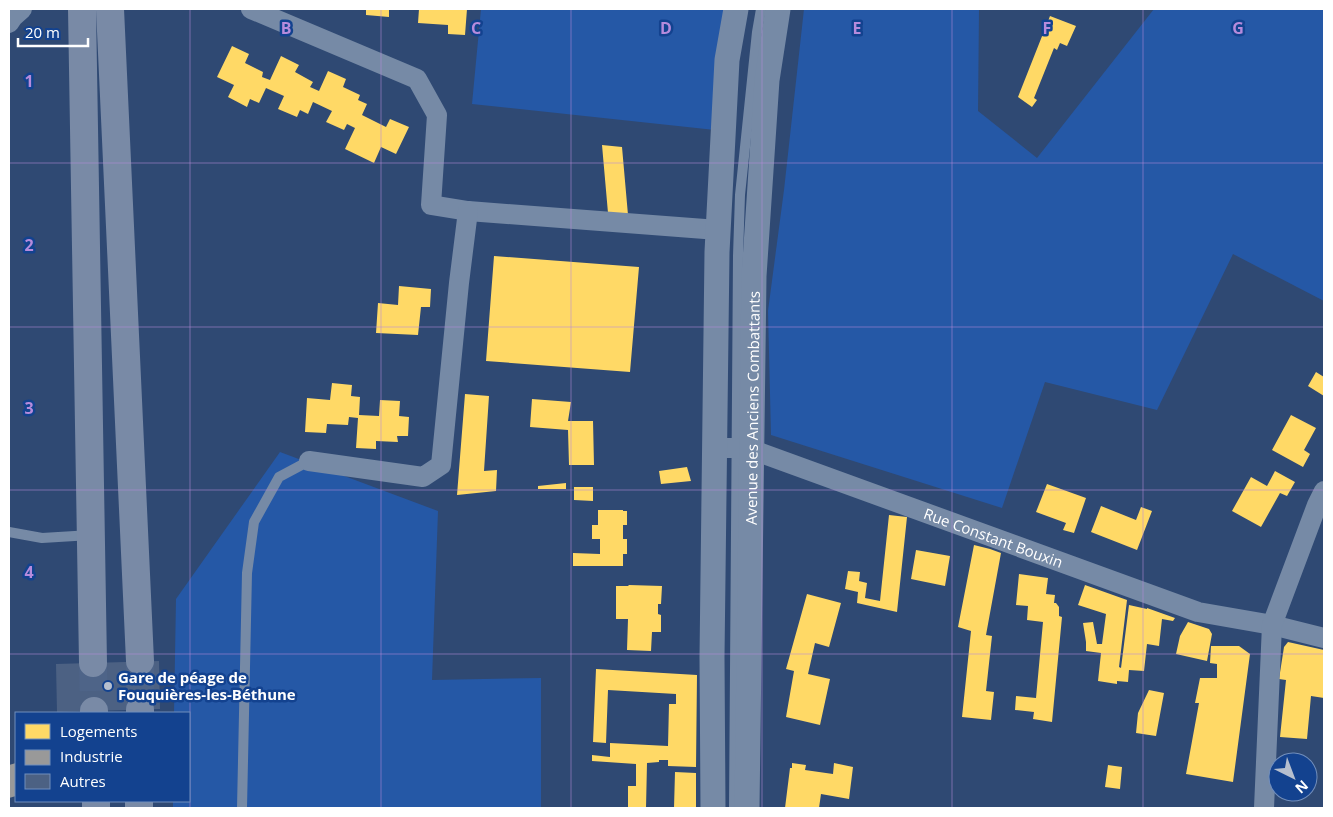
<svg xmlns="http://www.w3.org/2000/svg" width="1333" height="817" font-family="'Open Sans',sans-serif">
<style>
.green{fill:#2558a6}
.homes{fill:#ffd966}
.industry{fill:#999}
.building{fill:#4c6183}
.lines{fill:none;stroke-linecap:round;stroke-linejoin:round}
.motorway-tunnel{stroke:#4e6488;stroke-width:28;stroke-dasharray:28 14;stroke-linecap:butt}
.service{stroke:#768aa6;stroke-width:10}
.minor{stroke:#768aa6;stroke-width:20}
.tertiary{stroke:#768aa6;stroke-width:25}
.motorway{stroke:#798aa6;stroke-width:28}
.grid{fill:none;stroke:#b68bdc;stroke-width:1;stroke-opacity:0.55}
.poi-dot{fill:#b6bfce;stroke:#13428f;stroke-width:2}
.labels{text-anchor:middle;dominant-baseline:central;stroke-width:5;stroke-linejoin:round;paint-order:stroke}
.street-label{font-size:15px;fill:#fff;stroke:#13428f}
.poi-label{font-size:15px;font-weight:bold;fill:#fff;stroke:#13428f;text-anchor:start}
.grid-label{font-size:16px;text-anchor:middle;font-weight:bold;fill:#b68bdc;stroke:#13428f;stroke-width:5;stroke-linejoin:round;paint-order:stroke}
</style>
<rect width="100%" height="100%" fill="#2f4973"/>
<path class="green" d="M481 9H730L715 130 472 104Z
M804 9H979L978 111 1037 158 1154 9H1324V301L1233 254 1157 410 1045 382 1002 508 771 435 768 311 784 190Z
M280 452 438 511 432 680 541 678V808H173V801H189V713H174L176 599Z"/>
<path class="homes" d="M366 9H389V17L366 15Z
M419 9H467L465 35 448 34V25L418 23Z
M1050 16 1076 26 1067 46 1060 43 1057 50 1054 48 1034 98 1037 100 1032 107 1018 97Z
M232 46 249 54 245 63 263 72 262 77 270 80 281 56 299 65 295 72 313 82 310 87 319 91 328 71 346 79 343 87 360 95 358 100 367 104 362 115 386 127 390 119 409 127 396 154 381 147 374 163 345 149 355 128 347 124 344 130 326 122 332 111 313 102 308 114 300 110 297 117 278 109 284 96 266 88 259 103 250 99 247 107 228 97 234 85 217 77Z
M602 145 622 147 628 215 608 213Z
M494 256 639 267 630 372 486 361Z
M399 286 431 289 430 307H421L418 335 376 333 378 303 398 305Z
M1316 372 1324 377V396L1308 386Z
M332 383 352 385 351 396 360 397 359 415 379 416 380 400 400 401 399 416 409 417 408 436H397L398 442 376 441V449L356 448 358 418 349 417 348 425 327 424 326 433 305 432 307 398 330 400Z
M465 394 489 396 484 471 497 470 496 491 457 495Z
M532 399 571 402 568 421H593L594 465H569L568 430 530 427Z
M1291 415 1316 428 1304 450 1310 454 1303 467 1272 450Z
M687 467 691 481 661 484 659 471Z
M1275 471 1295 482 1287 496 1280 493 1261 527 1232 511 1251 477 1267 486Z
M566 483V489H538V486Z
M1047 484 1086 498 1074 533 1063 530 1066 523 1036 512Z
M574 487H593V501L574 500Z
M1101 506 1136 520 1141 507 1152 511 1137 550 1091 532Z
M598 510H623V511H627V525H623V539H627V554H623V566H573V553L600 554V539H592V525H598Z
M889 515 907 517 897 612 857 603 858 592 845 589 848 571 860 572 859 581 867 583 865 598 880 601Z
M974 545 990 549 1001 553 986 635 992 636 986 691 994 692 991 720 962 717 971 631 958 627Z
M916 550 950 556 945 586 911 579Z
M1019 574 1048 578 1046 594 1055 595 1054 603H1056L1059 607V616L1062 617 1052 722 1033 719 1034 712 1015 710 1016 696 1036 698 1043 622 1027 620 1028 606 1016 605Z
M629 585 662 586 661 604H658V614L661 615V632H652L651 651 627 650 628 619H616V586H628Z
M1085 585 1127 600 1119 667 1121 668 1129 605 1147 609V608L1175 618 1173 621 1162 619 1159 646 1147 644 1144 671 1129 670 1128 682 1117 681V684L1098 681 1101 653 1086 651V642L1083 623 1093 622 1097 644H1102L1106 614 1078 605Z
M807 594 841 603 829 647 815 643 808 674 830 679 820 725 786 717 794 671 786 669Z
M1188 622 1209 629 1212 634 1207 661 1176 654 1180 636Z
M1288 642 1324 650V698L1311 696 1307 739 1280 737 1286 680 1279 679 1284 647Z
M1211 646H1239L1250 654 1233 782 1186 774 1199 703H1195L1200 678H1217V664L1210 663Z
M596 669 697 675 696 767 668 766V760H659V762L647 763 646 808H628V786H636V764L592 761V755L610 757V743L668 746 669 704H676V694L608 690 606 743 593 742Z
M1149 690 1164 693 1156 736 1136 733 1138 713Z
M792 763 806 765 805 770 833 774 834 763 853 767 849 799 821 794 819 808H785L790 768H792Z
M1108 765 1122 767 1120 789 1105 787Z
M675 772 696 773V808H674Z"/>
<path class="industry" d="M16 763V796L9 798V765Z"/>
<path class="building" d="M159 661 160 709 57 712 56 664Z"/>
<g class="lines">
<path class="motorway-tunnel" d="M140 661V710
M93 663 94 711"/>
<path class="service" d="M9 532 42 538 91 535
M242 808 247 573 254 522 279 477 309 461
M734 808 738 256 740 195 757 32 761 9"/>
<g class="minor">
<path d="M251 9 417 79 437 115 431 205 468 211 718 230"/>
<path d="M9 23 13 17 22 9"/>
<path id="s1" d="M715 448H736L753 450 1198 612 1272 625 1324 638"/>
<path d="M309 461 423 477 441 465 459 283 468 211"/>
<path d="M1264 808 1272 625 1317 505 1324 491"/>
</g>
<g class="tertiary">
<path d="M713 808 712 657 717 252 727 60 736 9"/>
<path id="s2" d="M747 808 754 276 767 80 778 9"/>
</g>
<path class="motorway" d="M82 9 93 663
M110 9 140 661
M94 711V713
M140 713V710
M96 801V808
M139 808V801"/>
</g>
<path class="grid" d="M190 9V808M381 9V808M571 9V808M762 9V808M952 9V808M1143 9V808M9 163H1324M9 327H1324M9 490H1324M9 654H1324"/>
<circle class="poi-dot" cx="108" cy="686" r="5"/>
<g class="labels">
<g class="street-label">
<text stroke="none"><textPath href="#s2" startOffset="400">Avenue des Anciens Combattants</textPath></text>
<text stroke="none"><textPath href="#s1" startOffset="294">Rue Constant Bouxin</textPath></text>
</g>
<g class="poi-label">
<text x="118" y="677">Gare de péage de<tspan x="118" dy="17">Fouquières-les-Béthune</tspan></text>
</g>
</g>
<g class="grid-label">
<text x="286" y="34">B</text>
<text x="476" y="34">C</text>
<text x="666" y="34">D</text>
<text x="857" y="34">E</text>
<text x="1047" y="34">F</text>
<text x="1238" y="34">G</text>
<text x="29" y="87">1</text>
<text x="29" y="251">2</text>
<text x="29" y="414">3</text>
<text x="29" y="578">4</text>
</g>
<rect width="1333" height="817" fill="none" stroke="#ffffff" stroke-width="20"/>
<rect x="15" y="712" width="175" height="90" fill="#13428f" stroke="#718ebc"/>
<rect x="25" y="724" width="25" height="15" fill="#ffd966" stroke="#718ebc"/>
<text x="60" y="737" font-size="15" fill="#ffffff">Logements</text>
<rect x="25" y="750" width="25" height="15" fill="#999999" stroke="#718ebc"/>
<text x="60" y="762" font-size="15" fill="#ffffff">Industrie</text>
<rect x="25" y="774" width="25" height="15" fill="#4c6183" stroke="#718ebc"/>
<text x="60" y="787" font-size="15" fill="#ffffff">Autres</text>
<g transform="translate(1293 777) rotate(138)"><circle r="24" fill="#13428f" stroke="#718ebc"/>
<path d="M0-4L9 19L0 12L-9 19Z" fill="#b6bfce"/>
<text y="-8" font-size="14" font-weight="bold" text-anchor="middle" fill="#ffffff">N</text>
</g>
<path d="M18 38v8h70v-8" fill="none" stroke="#ffffff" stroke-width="2.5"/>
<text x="25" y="38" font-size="15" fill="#ffffff" stroke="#13428f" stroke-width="4" paint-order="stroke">20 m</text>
</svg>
